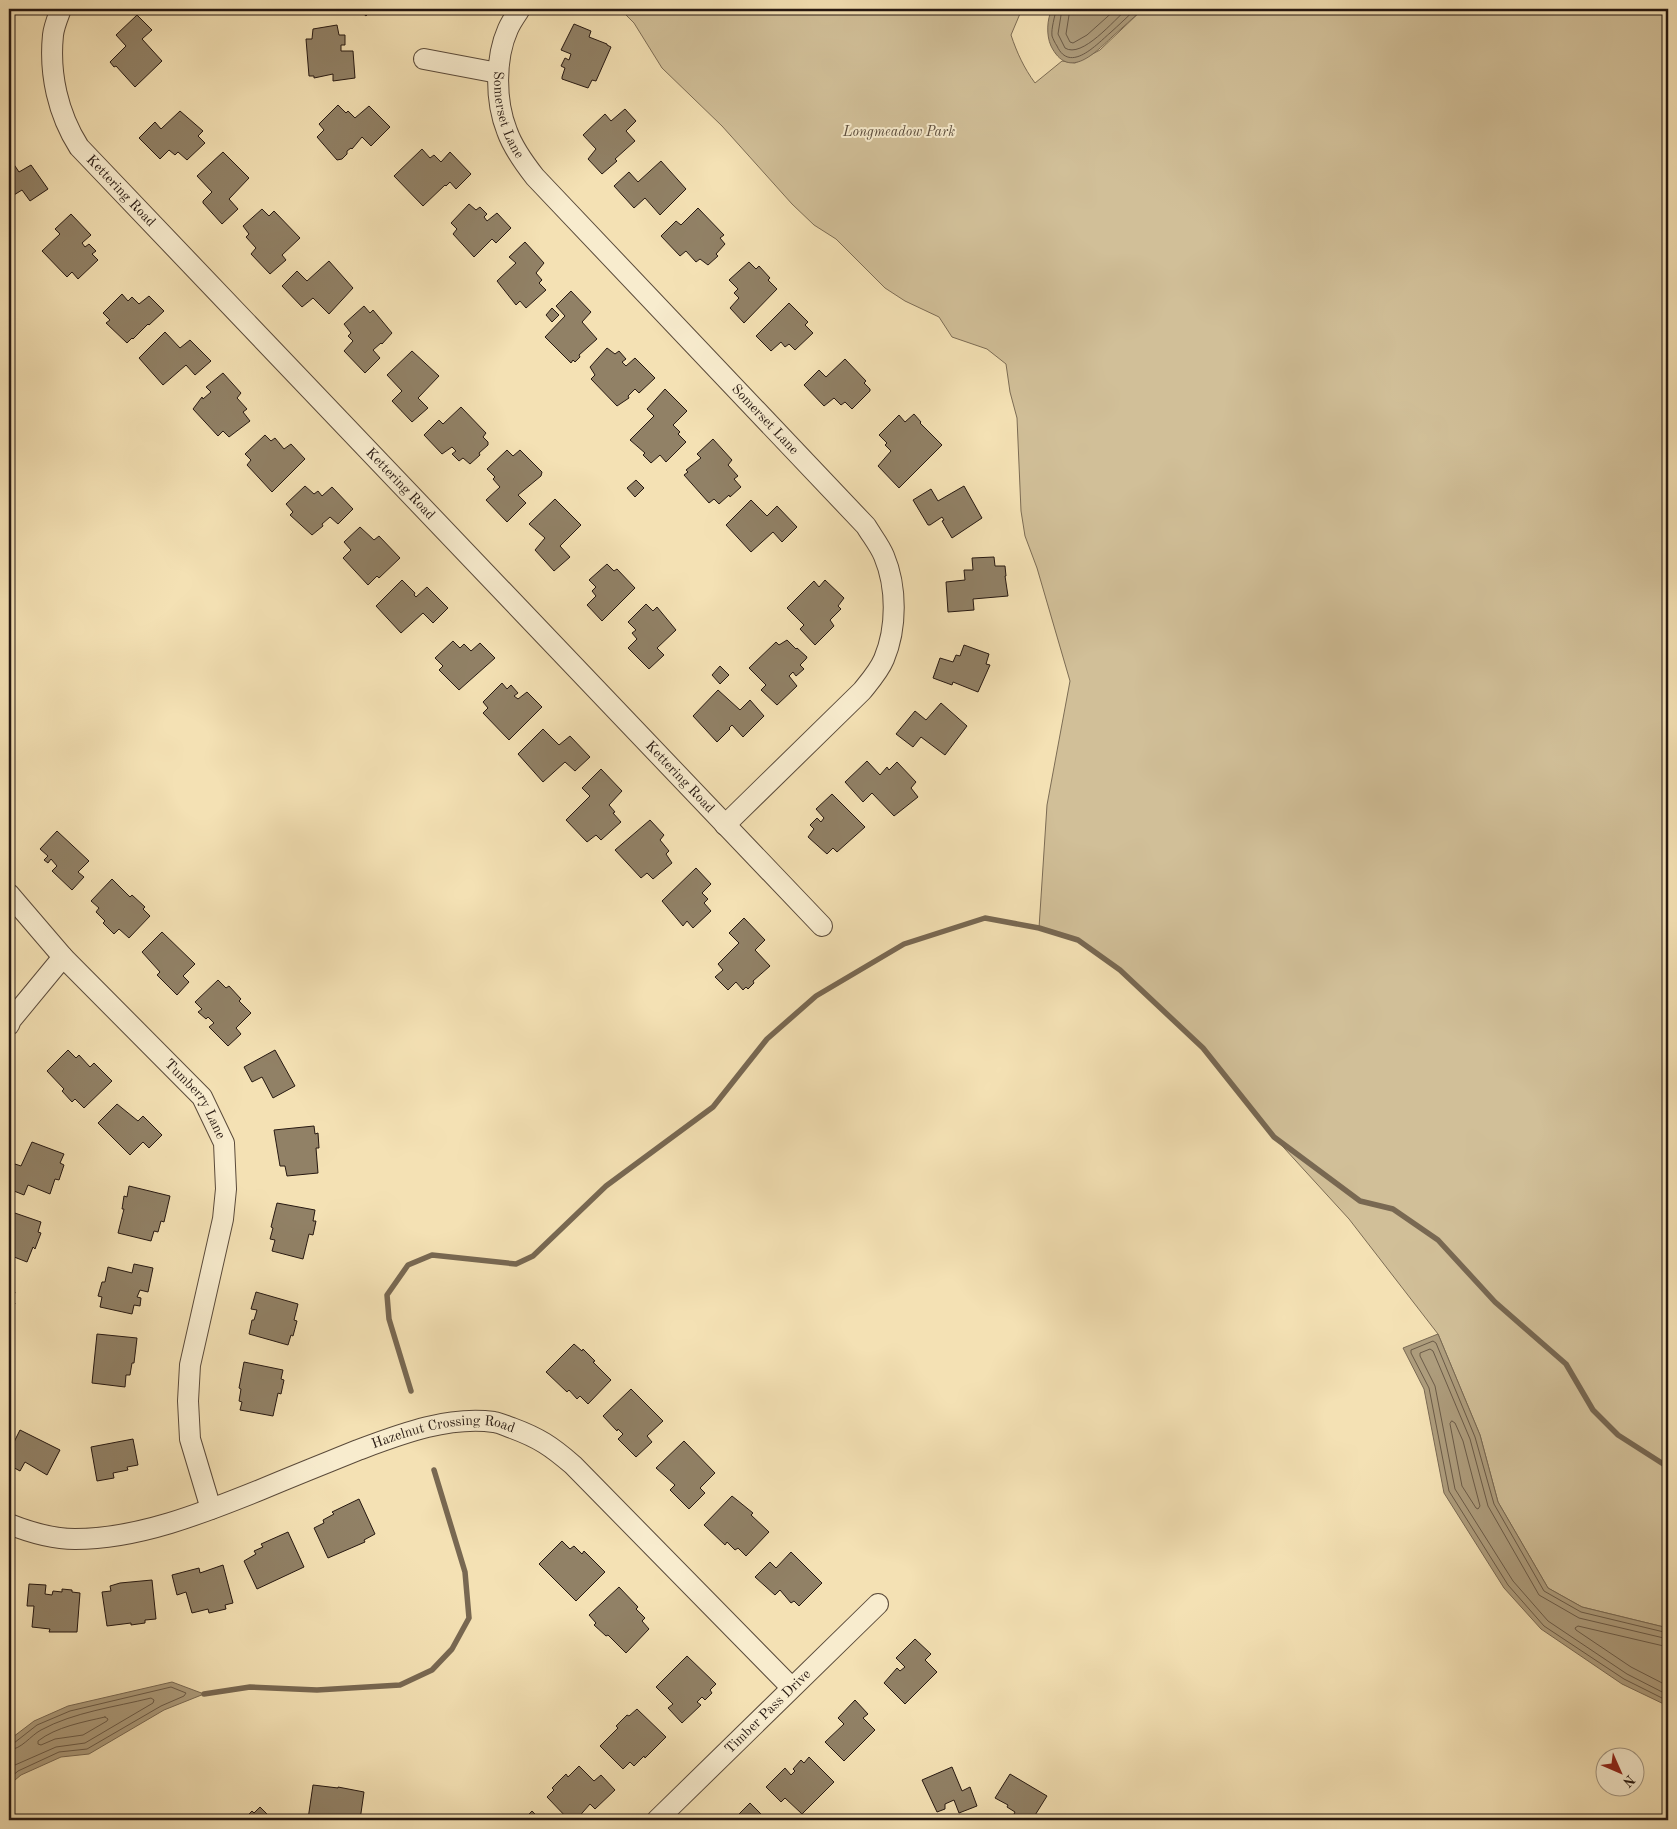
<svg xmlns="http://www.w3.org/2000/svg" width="1677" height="1829" font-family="'Old Standard TT',serif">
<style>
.green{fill:#d1bf98;stroke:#7c6c54}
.water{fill:#ae9d7d;stroke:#786852}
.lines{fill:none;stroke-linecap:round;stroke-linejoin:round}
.shore{stroke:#6a5a47;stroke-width:1}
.stream{stroke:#786852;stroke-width:5.5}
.building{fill:#918166;stroke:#261811}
.street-casing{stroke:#5a4a3a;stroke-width:22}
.street{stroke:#f8ecce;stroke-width:20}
.labels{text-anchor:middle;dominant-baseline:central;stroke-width:4;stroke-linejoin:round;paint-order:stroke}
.street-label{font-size:14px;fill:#261811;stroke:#f8ecce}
.park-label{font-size:14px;font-style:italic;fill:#594a3a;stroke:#f8ecce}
</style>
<rect width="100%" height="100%" fill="#f4e1b4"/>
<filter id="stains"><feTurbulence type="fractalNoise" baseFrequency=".004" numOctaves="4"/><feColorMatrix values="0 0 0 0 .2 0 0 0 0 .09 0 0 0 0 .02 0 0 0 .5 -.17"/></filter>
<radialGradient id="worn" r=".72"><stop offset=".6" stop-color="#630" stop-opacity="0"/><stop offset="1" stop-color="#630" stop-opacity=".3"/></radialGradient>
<path class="green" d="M620 9H1022L1011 35C1017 53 1024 68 1035 83L1062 61 1075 63 1100 50 1143 9H1207L1225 12 1233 9H1668V1628L1582 1607 1548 1588 1498 1502 1480 1435 1438 1334 1349 1219 1274 1137 1203 1048 1120 970 1078 940 1039 928 1047 805 1070 681 1037 568 1025 536 1021 511 1017 418 1010 392 1006 364 987 349 952 337 939 317 905 301 885 288 836 239 814 225 792 204 722 126 662 68 634 23Z"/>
<path class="water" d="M1052 9H1143C1133 18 1122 28 1112 37 1093 55 1068 80 1051 46 1046 35 1047 19 1052 9Z
M1438 1334 1480 1435 1498 1502 1548 1588 1582 1607 1668 1628V1706L1622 1684 1541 1629 1504 1588 1444 1493 1424 1389 1403 1348Z
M172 1682 204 1694 164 1710 89 1754 61 1757 21 1775 9 1785V1740L34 1721 68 1706Z"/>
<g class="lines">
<path class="shore" d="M1056 9C1055 17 1051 28 1052 36 1053 39 1055 43 1057 46 1070 74 1097 44 1110 33 1119 25 1127 17 1136 9
M1062 9 1058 34 1065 48C1082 59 1114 20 1127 9
M1070 9 1066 34 1070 42 1073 43 1087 35 1116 9
M1452 1421 1455 1423 1463 1441 1480 1506 1478 1509 1476 1508 1462 1486 1450 1424Z
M1668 1633 1581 1612 1544 1591 1494 1504 1475 1437 1436 1343 1433 1341 1411 1350V1353L1429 1388 1449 1491 1508 1585 1544 1626 1624 1679 1668 1701
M1668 1639 1579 1618 1539 1595 1488 1506 1470 1439 1433 1351 1430 1349 1420 1353V1356L1435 1386 1455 1489 1513 1581 1548 1621 1627 1674 1668 1695
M1668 1647 1578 1626 1575 1628 1576 1630 1631 1667 1668 1686
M105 1717 108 1719 107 1721 83 1735 55 1739 41 1745 38 1744V1741C56 1727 83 1722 105 1717Z
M9 1744 14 1743 37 1725 70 1711 171 1687 186 1693 184 1696 161 1706 87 1749 59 1752 18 1771 9 1779
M9 1750C22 1749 30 1736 41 1730 74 1712 115 1707 151 1698L154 1700 153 1703 85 1743 56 1747 15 1765 9 1771"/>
<path class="stream" d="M411 1391 389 1319 387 1295 408 1265 432 1255 516 1264 533 1256 606 1186 713 1107 767 1039 816 996 904 944 985 918 1039 928 1078 940 1120 970 1203 1048 1274 1137 1360 1201 1393 1209 1438 1240 1495 1302 1566 1364 1593 1410 1618 1435 1668 1467
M204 1694 250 1687 317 1690 400 1685 432 1670 452 1649 469 1618 465 1572 434 1470"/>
</g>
<path class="building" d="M358 9H373L366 16Z
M739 9H760L758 12 744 13Z
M137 15 152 30 142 39 162 61 135 87 116 66 114 67 110 62 126 46 116 35Z
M574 24 591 31 589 37 607 44V45L611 47 596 81 592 80 588 88 562 79V77L565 68 561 66 565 58 569 60 571 54 561 50Z
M337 25 339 35H345V45H341V51H353L355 78 333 81V74L314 78V76H309L306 39H312L313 29Z
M338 105 346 113 348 111 355 118 369 106 390 127 371 146 362 137 352 149 351 148 347 151V154L342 159 337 160 317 137 324 130 319 124Z
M625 109 636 121 626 131 635 141 615 159 617 161 602 174 588 159 596 149 583 135 605 114 611 121Z
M9 110 14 128 9 130Z
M180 111 203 131 198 136 205 143 187 160 178 152 175 155 169 150 160 159 139 138 155 122 161 129Z
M422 149 430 158 434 155 441 162 450 152 471 174 456 189 450 182 446 186 445 185 423 206 394 176Z
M223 152 249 178 229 199 238 209 222 224 203 203V201L212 192 197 176Z
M9 157 19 172 31 165 48 189 30 201 22 190 9 198Z
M661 161 686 189 660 215 645 198 634 208 614 186 629 172 638 182Z
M469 204 476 210 480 207 487 214 484 217 487 221 497 213 511 228 496 243 492 239 474 257 453 234 457 229 451 223Z
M698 208 724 235 720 238 725 244 716 254 718 256 708 265 700 259 696 262 686 251 680 256 661 236 676 221 681 225Z
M262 209 269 216 274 211 300 238 282 255 286 260 270 274 251 254 256 248 246 237 249 234 243 226Z
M71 214 91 235 82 243 85 247 89 244 96 251 92 254 98 260 78 279 72 272 67 277 42 251 60 234 55 229Z
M525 242 544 263 536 273 542 280 539 283 546 290 526 308 520 301 516 305 497 281 516 263 509 257Z
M329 261 353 288 329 314 313 298 302 307 282 286 297 271 307 281Z
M749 262 756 269 759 266 770 278 768 280 777 289 744 323 730 308 739 298 734 293 738 289 729 280Z
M571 291 591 312 582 322 597 339 579 355 580 357 575 362 573 360 571 363 545 337 565 316 556 306Z
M122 294 128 301 132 297 139 304 149 296 164 311 149 325 148 324 133 339 132 338 127 343 106 323 110 320 103 313Z
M789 303 808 322 805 325 813 333 795 350 789 344 785 347 781 342 771 351 756 336Z
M364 306 370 313 373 310 392 333 382 344 381 343 373 350 380 358 365 373 344 351 353 341 348 336 351 333 344 324Z
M552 308 559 315 552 322 546 315Z
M165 332 180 348 190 340 211 361 195 375 186 365 163 385 139 358Z
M607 348 615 354 619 351 626 359 622 362 626 366 635 358 655 378 639 393 635 389 628 396 629 398 617 406 591 379 595 375 590 367Z
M412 351 439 376 418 398 428 408 412 422 392 401 402 391 387 375Z
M845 359 866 381 864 383 870 389V391L852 409 845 402 841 405 834 398 824 406 804 385 819 370 826 377Z
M223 373 241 393 237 398 247 409 243 412 250 421 229 437 223 431 218 436 193 409 202 397 203 399 211 392 206 387Z
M665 389 687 411 673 425 680 432 678 434 686 442 666 462 660 455 651 463 643 455 645 453 630 440 654 416 647 409Z
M461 407 486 433 483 437 488 442V445L479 453 480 455 470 464 463 458 459 461 452 454 456 451 452 447 442 454 424 435 439 420 443 424Z
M914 414 921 422 920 423 942 445 899 488 878 466 891 451 885 445 887 443 879 435 899 415 905 422Z
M265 435 271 441 275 438 284 449 291 444 305 459 272 492 247 465 251 460 245 454Z
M713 439 732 460 728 465 738 476 734 479 741 487 730 497 729 495 719 504 714 499 709 503 684 475 688 472 686 470 701 458 697 454Z
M507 450 513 456 520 450 542 472 541 476 518 495 526 503 507 522 486 500 500 487 493 479 495 477 487 469Z
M636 480 644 488 635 497 627 488Z
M305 486 314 494 318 491 322 496 332 487 353 509 338 524 330 517 322 524 323 526 312 535 290 515 293 512 286 504Z
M964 486 982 518 952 538 942 521 944 520 942 517 930 525H928L913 500 931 489 938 501Z
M555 499 581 525 560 546 570 557 554 571 535 550 545 538 529 524Z
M751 500 767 516 777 506 797 527 782 542 773 532 751 552 726 525Z
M360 527 374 540 379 536 400 558 379 578 377 576 368 585 343 558 351 550 344 542Z
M994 557 995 566H1005L1006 576H1005L1008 596 973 599 974 610 948 612 946 582 965 580 964 570H973L972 558Z
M607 564 614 571 617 569 635 588 602 621 587 605 596 596 592 591 596 587 589 580Z
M402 580 415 593 414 595 416 597 427 587 448 608 433 623 423 613 401 633 376 606Z
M825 580 844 598 838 606 841 609 830 620 834 626 815 645 800 629 804 625 787 608 814 581 819 587Z
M646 604 653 611 657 607 676 630 657 648 664 655 649 669 628 648 637 639 632 633 636 630 628 622Z
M787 640 796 649 797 648 807 657 806 659 800 665 804 669 796 676 793 672 789 676 797 686 777 705 761 690 766 685 749 668 776 642 779 645Z
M453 641 460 648 464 644 471 651 480 643 495 658 459 690 439 670 443 666 435 658Z
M964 645 989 654 986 664 990 665 978 692 953 682 952 685 933 678 940 658 953 662 956 655 960 656Z
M720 666 729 675 720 684 712 675Z
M502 683 507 689 511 685 518 693 514 696 518 699 527 692 542 707 509 740 483 713 488 708 483 702Z
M718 690 740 710 750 700 764 716 743 737 732 725 729 728 730 729 717 742 693 716Z
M941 703 967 726 945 755 921 737 913 747 896 734 915 711 926 720Z
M543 729 559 745 570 736 590 757 575 771 565 762 543 782 518 754Z
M867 761 880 775 887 767 889 770 897 762 916 782 911 788 918 797 894 816 872 793 863 802 845 782Z
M601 769 622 791 609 805 615 812 613 813 621 822 601 840 596 835 587 842 566 820 590 796 582 788Z
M832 794 865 827 837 852 833 848 827 854 808 837 814 829 810 825 817 818 821 822 824 818 816 809Z
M650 820 664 835 660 840 669 851 666 854 672 863 653 879 647 873 641 878 615 850Z
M57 831 89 861 78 872 84 877 72 890 52 871 57 866 51 859 48 863 44 860 48 856 40 849Z
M696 868 711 884 702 893 708 899 704 903 711 911 693 928 687 921 683 926 662 901Z
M112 879 130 897 132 895 145 907 143 909 150 916 129 938 119 929 114 934 103 923 105 921 96 912 99 908 91 901Z
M744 918 765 940 755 950 770 966 753 981 754 983 748 989 746 987 743 990 736 982 728 990 715 977 723 970 718 964 739 943 729 933Z
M162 932 195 964 183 976 189 982 177 995 157 975 160 972 142 952Z
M218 980 226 988 229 986 241 999 239 1001 251 1013 236 1028 241 1034 228 1046 209 1027 214 1023 208 1017 206 1019 198 1012 202 1009 195 1002Z
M68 1050 76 1058 79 1055 90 1067 94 1063 112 1081 84 1108 75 1099 72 1102 62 1091 64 1089 47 1071Z
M275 1050 295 1086 273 1098 262 1077 252 1082 244 1067Z
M117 1104 138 1121 143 1116 162 1135 149 1148 143 1142 130 1155 98 1123Z
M314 1126 315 1134 318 1133 319 1148H316L318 1173 287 1176 285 1166H280L274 1130Z
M32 1142 64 1154 60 1163 64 1165 59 1180 55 1179 50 1194 28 1185 24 1195 9 1189V1183L15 1164 21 1166Z
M129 1186 170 1196 164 1222 161 1221 158 1232 154 1231 151 1241 118 1233 124 1209H122L124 1196 127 1197Z
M277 1203 315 1210 313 1221H316L313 1235 309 1234 303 1259 272 1251 275 1240 270 1239 273 1228 271 1227Z
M9 1211 41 1222 38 1232 41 1233 35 1249 33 1247 27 1262 9 1255Z
M134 1264 153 1268 148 1292 140 1290 137 1297 141 1298 140 1306 134 1305 132 1314 100 1307 102 1297 98 1296 102 1282H105L108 1267 132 1273Z
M9 1290 15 1292 12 1302 15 1303 10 1317 9 1316Z
M256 1292 298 1304 294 1320 297 1321 293 1336 291 1335 288 1345 249 1334 252 1320H254L257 1310 251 1309Z
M97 1334 137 1338 134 1363H132L130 1375H126L125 1387 92 1383Z
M574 1344 582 1351 583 1349 595 1361 593 1362 611 1380 588 1404 580 1396 577 1399 569 1390 567 1392 546 1372Z
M244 1362 283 1370 281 1379 284 1380 281 1394 278 1393 273 1416 240 1410 242 1402 239 1401 241 1389 239 1388Z
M631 1389 663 1421 647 1436 652 1442 636 1457 618 1439 623 1434 618 1429 617 1431 603 1416Z
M20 1430 60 1450 47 1475 25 1462 20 1471 9 1465V1444L12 1446Z
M133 1439 138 1465 127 1467 128 1470 113 1473 114 1478 97 1481 91 1447Z
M684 1441 715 1473 700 1488 705 1493 689 1509 670 1490 675 1485 656 1468Z
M732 1496 753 1513 751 1515 769 1532 746 1556 738 1548 735 1550 727 1542 725 1545 704 1525Z
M359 1499 375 1534 364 1540 365 1542 328 1558 314 1528 324 1523 323 1520 334 1514 332 1512Z
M288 1532 304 1567 257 1589 244 1561 256 1554 254 1551 263 1547 261 1544Z
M562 1541 570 1549 574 1546 582 1554 584 1551 605 1572 576 1601 539 1564Z
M791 1552 822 1583 799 1606 794 1601 791 1603 780 1590 775 1595 755 1577 770 1562 776 1568Z
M223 1565 233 1603 225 1605 226 1609 209 1613 208 1609 192 1613 186 1592 177 1595 172 1575 199 1568 200 1573Z
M152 1580 156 1619 145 1620V1623L131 1625V1623L107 1626 102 1592 111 1591 110 1586 120 1583Z
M29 1584 46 1585 45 1594 52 1595 53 1591 62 1592V1589L72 1590V1592L80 1593 77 1632H49L50 1629 32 1627 34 1606H27Z
M619 1587 638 1607 636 1609 645 1618 642 1621 649 1629 626 1653 608 1635 606 1636 594 1625 596 1623 589 1615Z
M915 1639 931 1654 925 1660 937 1672 905 1704 884 1683 897 1668 900 1671 905 1667 896 1658Z
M687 1656 716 1684 710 1690 712 1693 705 1700 702 1697 697 1702 701 1705 682 1723 668 1708 673 1704 656 1687Z
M855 1700 868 1714 863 1718 875 1730 844 1761 825 1742 844 1724 838 1718Z
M637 1709 666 1737 645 1758 644 1756 634 1766 630 1762 623 1769 600 1746 618 1728 616 1726 627 1715 629 1716Z
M809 1757 834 1782 802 1814 785 1798 781 1802 766 1787 785 1768 791 1775 795 1771 793 1769 801 1760 804 1763Z
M579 1766 594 1781 601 1775 615 1790 595 1809 590 1804 576 1820H569L547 1797 554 1790 552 1788 566 1774 568 1777Z
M952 1767 962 1791 970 1787 977 1806 959 1813 954 1800 945 1804V1809L937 1812 922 1780Z
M1010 1774 1047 1796 1032 1820H1025L1014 1814 1015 1812 1007 1807 1008 1805 995 1798Z
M313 1785 338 1788V1787L364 1792 360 1820 308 1819Z
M750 1803 764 1817 761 1820H733Z
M260 1807 273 1820H243L252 1811 254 1813Z
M532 1811 541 1820H523Z"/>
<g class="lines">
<g class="street-casing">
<g id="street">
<path id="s1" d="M61 9C58 17 54 26 53 35 49 74 58 114 79 147L822 926"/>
<path id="s2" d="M520 9C516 15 511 22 508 29 495 58 495 101 507 131 513 148 524 163 535 177L866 526C872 536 880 546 884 556 897 587 897 628 884 659 879 671 870 681 862 691L725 825"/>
<path d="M424 59 498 73"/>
<path id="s3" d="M9 894 63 957 202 1097 224 1143 226 1189 223 1219 190 1365 188 1401 190 1439 211 1509"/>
<path d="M9 1025 11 1020 63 957"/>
<path id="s4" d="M9 1524C29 1532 53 1539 75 1539 138 1539 203 1513 260 1490 293 1476 326 1463 358 1450 401 1434 447 1416 494 1422 500 1423 506 1426 512 1428 539 1438 551 1446 573 1465L791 1687"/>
<path id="s5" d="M657 1820 878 1604"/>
</g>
</g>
<use href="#street" class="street"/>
</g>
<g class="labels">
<g class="street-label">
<text stroke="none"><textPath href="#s2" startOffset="112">Somerset Lane</textPath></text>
<text stroke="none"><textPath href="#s1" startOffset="205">Kettering Road</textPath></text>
<text stroke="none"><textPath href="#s2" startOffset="516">Somerset Lane</textPath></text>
<text stroke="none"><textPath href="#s1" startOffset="610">Kettering Road</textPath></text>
<text stroke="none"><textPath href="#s1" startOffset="1015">Kettering Road</textPath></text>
<text stroke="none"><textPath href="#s3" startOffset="278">Tumberry Lane</textPath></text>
<text stroke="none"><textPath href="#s4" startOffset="455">Hazelnut Crossing Road</textPath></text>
<text stroke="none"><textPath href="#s5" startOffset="155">Timber Pass Drive</textPath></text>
</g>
<g class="park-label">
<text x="899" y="132">Longmeadow Park</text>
</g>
</g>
<rect width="1677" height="1829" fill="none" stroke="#f4e1b4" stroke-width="30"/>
<rect x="10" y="10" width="1657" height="1809" fill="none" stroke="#261811" stroke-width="2.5"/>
<rect x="15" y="15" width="1647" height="1799" fill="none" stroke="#261811"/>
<g transform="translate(1620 1772) rotate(135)"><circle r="24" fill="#f8ecce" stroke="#a49782"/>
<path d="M0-4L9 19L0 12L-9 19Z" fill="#8f2418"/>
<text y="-8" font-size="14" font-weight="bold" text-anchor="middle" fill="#261811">N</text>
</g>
<rect width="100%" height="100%" filter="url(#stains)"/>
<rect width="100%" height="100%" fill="url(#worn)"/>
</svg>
